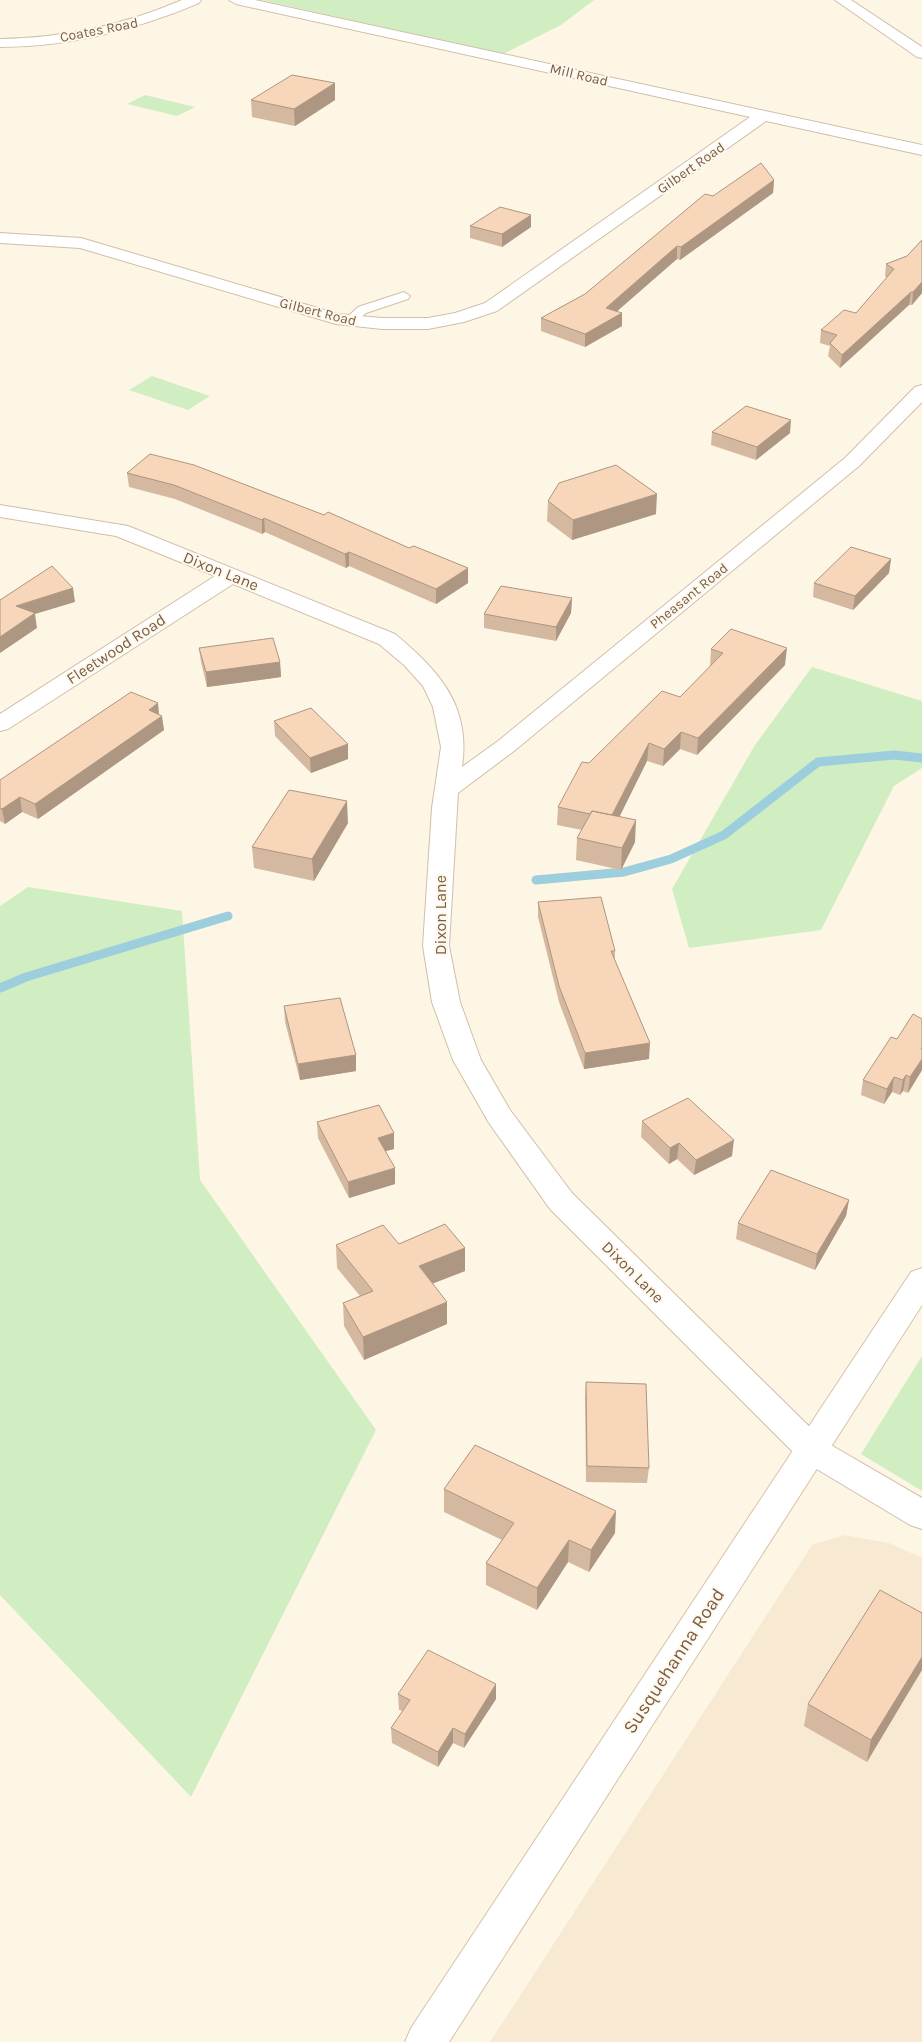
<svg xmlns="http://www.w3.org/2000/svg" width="922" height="2042" font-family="Karla,sans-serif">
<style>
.residential{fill:#f7e9d2}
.green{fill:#d0eec1}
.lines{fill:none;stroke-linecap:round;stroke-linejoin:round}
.stream{stroke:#9ccedd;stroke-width:9}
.service-casing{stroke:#d1bea9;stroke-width:2}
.minor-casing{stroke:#d1bea9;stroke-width:2}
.secondary-casing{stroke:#d7c1a9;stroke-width:2}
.service{fill:#fff;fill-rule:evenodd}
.minor{fill:#fff;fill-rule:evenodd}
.secondary{fill:#fff;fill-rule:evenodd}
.wall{fill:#d4b89f}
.shaded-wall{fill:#ad9682}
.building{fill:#f7d6b9;stroke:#ad9682}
.labels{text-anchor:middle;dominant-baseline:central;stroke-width:4;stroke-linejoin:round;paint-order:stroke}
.far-street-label{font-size:14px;fill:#7a5d47;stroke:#fff9ed}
.street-label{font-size:16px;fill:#7a5d47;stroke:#fff9ed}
.near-street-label{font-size:19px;fill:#7a5d47;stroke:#fff9ed}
</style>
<rect width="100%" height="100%" fill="#fef6e5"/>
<path class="residential" d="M844 1535 889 1543 922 1558V2042H490L812 1545Z"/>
<path class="green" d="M262 0H594L561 25 503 54Z
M145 95 195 107 177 116 127 104Z
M152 376 210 396 188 410 129 390Z
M812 667 922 701V768L894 786 821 930 689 948 672 889 755 745Z
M28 887 182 911 200 1180 376 1430 191 1797 0 1595V906Z
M922 1356V1491L861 1454Z"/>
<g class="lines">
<path class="stream" d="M536 880 624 872 671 859 724 835 818 762 894 755 922 758
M0 988 26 977 228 916"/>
<g class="service-casing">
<path id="service" d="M404 292 410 296 408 299 366 313 353 324 349 325 343 321 358 307Z"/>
</g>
<g class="minor-casing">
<path id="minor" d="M182 0H201L199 3C135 30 69 47 0 47V39C63 38 124 25 182 0Z
M229 0H255L922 145V155L766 121 497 311 464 322 428 329H382L336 324 80 248 0 243V233L81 238 338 314 382 318H428L455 313 485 303 750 117 236 4Z
M835 0H851L922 47V58L917 57Z
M922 385V402L859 466 514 751 458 793 449 946 460 1002 481 1060 510 1110 572 1193 824 1441 922 1498V1529L910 1525 800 1459 550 1209 489 1123 453 1060 432 1002 423 946 432 808 441 747 433 707 423 686 404 665 379 644 233 584 8 729 0 731V714L215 576 116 536 0 517V505L128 526 395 634C439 671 471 705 462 767L498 741 845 458 915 387Z"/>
</g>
<g class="secondary-casing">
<path id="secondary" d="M922 1268V1305L449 2042H405L411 2028 911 1272Z"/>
</g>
<use href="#service" class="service"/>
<use href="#minor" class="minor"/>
<use href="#secondary" class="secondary"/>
</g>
<path class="wall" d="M335 83V100L295 126 252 117 251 100Z
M774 180 773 193 680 260 677 259 616 311 622 313V326L585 347 541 331V318L585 294 713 196Z
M470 226 531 227 502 247 470 238Z
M922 240V293L912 305H909L840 368 828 356 830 346 820 343 821 330 856 313 887 278 885 276 886 264 907 256Z
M712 432 790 433 756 460 711 445Z
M150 454 468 583 436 604 349 566 346 568 265 532 262 534 175 499 129 487 127 473Z
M548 501 656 514 572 540 547 521Z
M891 559 889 573 853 610 813 597 814 583Z
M572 598 571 613 556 641 484 628V614Z
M199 648 280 662 281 677 207 687 201 662Z
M711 649 785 665 697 755 680 749 663 766 647 761 619 817 635 842 621 870 576 860 577 838 582 830 557 825 558 807 589 763 680 697 710 667Z
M158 703 159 714 164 730 38 819 22 812 5 824 0 821V780Z
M274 721 348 759 311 773 275 736Z
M348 823 314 881 254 868 252 847Z
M538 902 615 951V960L649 1059 584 1069 559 1002 538 917Z
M284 1006 356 1055V1071L300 1080 285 1022Z
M922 1019V1070L908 1093 903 1091 900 1095 892 1092 884 1104 861 1095 863 1080 897 1039Z
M642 1121 732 1156 694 1175 677 1159 669 1164 641 1137Z
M317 1122 394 1149 385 1151 395 1184 349 1198 318 1138Z
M849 1200 846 1216 815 1270 736 1239 738 1223Z
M399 1244 465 1271 433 1283 447 1324 364 1360 344 1326 343 1303 360 1296 337 1268 336 1245Z
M586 1382 649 1468 647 1483 586 1482 585 1397Z
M444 1489 615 1533 589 1572 568 1562 537 1610 486 1585V1563L502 1540 444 1512Z
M922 1613 867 1762 804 1726 808 1704Z
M496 1684V1699L464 1748 453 1743 438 1767 392 1743 391 1728 403 1711 399 1710 398 1694Z"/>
<path class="shaded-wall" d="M335 83V100L295 126 294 109Z
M774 180 773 193 680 260 681 247Z
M531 215V227L502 247V234Z
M677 246V259L606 321V308Z
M922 282V293L912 305 913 292Z
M911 292 909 305 840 368 842 355Z
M622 313V326L585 347V334Z
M791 420 790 433 756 460 757 447Z
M657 494 656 514 572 540 573 520Z
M264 518 265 532 262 534V520Z
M349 552V566L346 568 345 554Z
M891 559 889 573 853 610 855 596Z
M468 568V583L436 604V589Z
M73 588 75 602 35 614 37 628 0 653V637L16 606Z
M572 598 571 613 556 641V627Z
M787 648 785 665 697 755 698 738Z
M280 662 281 677 207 687 206 672Z
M158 703 159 718 162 716 164 730 38 819 35 804 149 710Z
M681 732 680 749 663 766 664 749Z
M649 743 647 761 610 836 611 818Z
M348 744V759L311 773 310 758Z
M20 797 22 812 5 824 2 809Z
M347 801 348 823 314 881 312 859Z
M636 820 635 842 621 870 622 848Z
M650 1043 649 1059 584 1069 585 1053Z
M356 1055V1071L300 1080 298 1064Z
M922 1059V1070L908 1093 910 1077Z
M906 1075 903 1091 900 1095 903 1080Z
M894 1077 892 1092 884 1104 887 1089Z
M394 1133V1149L378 1153V1138Z
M734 1140 732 1156 694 1175 696 1160Z
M679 1143 677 1159 669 1164 670 1148Z
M395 1168V1184L349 1198 348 1182Z
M849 1200 846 1216 815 1270 817 1254Z
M465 1248V1271L419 1289V1266Z
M447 1302V1324L364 1360 363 1337Z
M616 1511 615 1533 589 1572 591 1550Z
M569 1540 568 1562 537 1610V1588Z
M922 1657V1670L867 1762 871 1740Z
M496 1684V1699L464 1748 465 1734Z
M453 1728V1743L438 1767V1752Z"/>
<path class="building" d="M292 75 335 83 294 109 251 100Z
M761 163 774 180 681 247 677 246 606 308 622 313 585 334 541 318 585 294 705 194 713 196Z
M500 207 531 215 502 234 470 226Z
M922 240V282L913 292H911L842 355 830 343 837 335 821 330 844 310 856 313 894 269 886 264 907 256Z
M746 406 791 420 757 447 712 432Z
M150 454 194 465 324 515 328 512 409 548 414 546 468 568 436 589 349 552 345 554 264 518 262 520 174 485 127 473Z
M616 465 657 494 573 520 548 501 559 483Z
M851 547 891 559 855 596 814 583Z
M52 566 73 588 16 606 35 613 0 637V600Z
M501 586 572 598 556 627 484 614Z
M731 629 787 648 698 738 681 732 664 749 649 743 612 815 592 811 590 814 558 807 582 762 589 763 662 691 680 697 723 653 711 649Z
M273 638 280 662 206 672 199 648Z
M131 692 158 703 149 710 162 716 35 804 20 797 2 809 0 808V780Z
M311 708 348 744 310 758 274 721Z
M289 790 347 801 312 859 252 847Z
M592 811 636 820 622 848 577 838Z
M601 897 615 951H611L650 1043 585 1053 559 986 538 902Z
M340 998 356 1055 298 1064 284 1006Z
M913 1014 922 1019V1047L921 1049H922V1059L910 1077 906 1075 903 1080 894 1077 887 1089 863 1080 891 1037 897 1039Z
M688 1098 734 1140 696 1160 679 1143 670 1148 642 1121Z
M379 1105 394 1133 378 1138 395 1168 348 1182 317 1122Z
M771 1170 849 1200 817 1254 738 1223Z
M445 1224 465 1248 419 1266 447 1302 363 1337 343 1303 373 1291 336 1245 383 1225 399 1244Z
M586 1382 646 1384 649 1468 587 1466Z
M475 1445 616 1511 591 1550 569 1540 537 1588 486 1563 514 1523 444 1489Z
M880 1590 922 1613V1657L871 1740 808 1704Z
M428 1650 496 1684 465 1734 453 1728 438 1752 391 1728 410 1700 398 1694Z"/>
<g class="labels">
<g class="far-street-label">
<text transform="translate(99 30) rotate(-11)">Coates Road</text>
<text transform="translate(579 75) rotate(13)">Mill Road</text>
<text transform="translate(691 168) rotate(-35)">Gilbert Road</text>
<text transform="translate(318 312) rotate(14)">Gilbert Road</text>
<text transform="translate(689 596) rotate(-39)">Pheasant Road</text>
</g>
<g class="street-label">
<text transform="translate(221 571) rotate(22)">Dixon Lane</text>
<text transform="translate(116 649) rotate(-33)">Fleetwood Road</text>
<text transform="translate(440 915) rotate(-90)">Dixon Lane</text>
<text transform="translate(633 1272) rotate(45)">Dixon Lane</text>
</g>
<g class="near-street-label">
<text transform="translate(674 1661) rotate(-57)">Susquehanna Road</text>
</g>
</g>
</svg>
